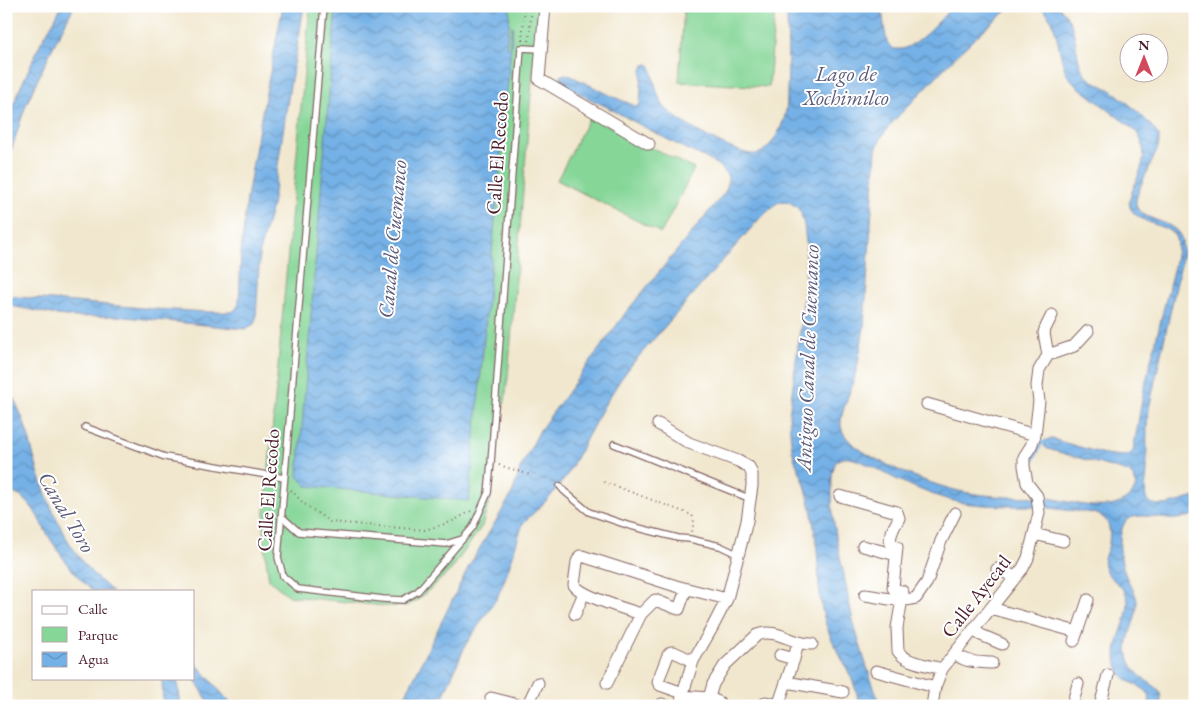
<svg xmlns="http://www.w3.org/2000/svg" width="1201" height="712" font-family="'EB Garamond',serif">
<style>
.green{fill:#85d697;stroke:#687a61}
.water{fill:url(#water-waves);stroke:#5f6888}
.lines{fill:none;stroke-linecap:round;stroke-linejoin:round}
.stream{stroke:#74b1e6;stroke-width:3}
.ferry{stroke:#5b5976;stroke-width:1;stroke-dasharray:6 5;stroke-linecap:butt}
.service-casing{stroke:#846564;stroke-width:8}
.minor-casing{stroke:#846564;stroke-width:13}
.path{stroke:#846564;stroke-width:2;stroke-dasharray:1 4;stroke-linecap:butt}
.service{stroke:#fff;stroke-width:5.5}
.minor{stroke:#fff;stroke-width:11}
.labels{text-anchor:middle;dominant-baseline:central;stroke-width:4;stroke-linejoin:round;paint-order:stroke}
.street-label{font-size:20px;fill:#4a1f2b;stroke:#fff}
.water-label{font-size:21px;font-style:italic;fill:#5b5976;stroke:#fff}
</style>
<defs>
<pattern id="water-waves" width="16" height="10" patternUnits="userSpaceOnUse" patternTransform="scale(1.25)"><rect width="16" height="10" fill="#74b1e6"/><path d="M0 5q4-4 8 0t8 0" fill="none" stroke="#618fbb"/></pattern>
</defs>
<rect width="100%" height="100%" fill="#fff"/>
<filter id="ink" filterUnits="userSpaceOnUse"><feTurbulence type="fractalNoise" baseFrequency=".02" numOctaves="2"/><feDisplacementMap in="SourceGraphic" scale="10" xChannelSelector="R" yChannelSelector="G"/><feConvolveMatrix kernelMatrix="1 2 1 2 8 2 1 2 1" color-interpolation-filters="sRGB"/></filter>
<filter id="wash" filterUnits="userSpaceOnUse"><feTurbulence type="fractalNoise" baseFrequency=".0096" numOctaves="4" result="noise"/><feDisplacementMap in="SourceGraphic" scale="20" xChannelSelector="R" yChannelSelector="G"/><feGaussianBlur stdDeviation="1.12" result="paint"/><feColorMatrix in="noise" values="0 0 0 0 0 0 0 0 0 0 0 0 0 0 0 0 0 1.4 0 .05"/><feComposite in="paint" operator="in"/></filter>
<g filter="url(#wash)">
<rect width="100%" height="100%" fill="#f1e7ce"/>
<path class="green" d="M310 6H538L508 377 505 401 499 420 489 502 482 526 451 570 418 600 406 606H385L289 596 269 580 265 551 264 523Z
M684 6H775L769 87 679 82Z
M590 116 694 169 661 233 557 180Z"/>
<path class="water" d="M61 6H74L50 53 26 105 6 166V127L17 95 32 62 41 42 55 19Z
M283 6H304L298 43 290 85 272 206 260 249 256 319 254 324 245 329 115 316 76 317 57 315 6 305V296L155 309 210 312H232L236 309 239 303 241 251 247 198 259 128Z
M336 6H510L509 26 506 47H509L512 26H513L469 501 307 486 298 476Z
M787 6H882L884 26 887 42 894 49C897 49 900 49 902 49 918 45 942 19 952 6H1013C978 32 948 64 918 96 903 112 883 128 876 150L864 327C861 344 859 362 854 379 851 392 837 418 842 430 852 457 941 489 969 493 981 495 994 496 1007 497 1020 497 1035 496 1048 498 1069 501 1088 508 1108 506 1125 505 1148 486 1128 472L1048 449 1044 446 1046 440 1052 439 1104 454 1124 456 1130 454 1133 451 1144 389 1175 262C1176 254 1178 246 1176 239 1172 224 1137 225 1130 207 1128 201 1131 195 1133 189 1142 166 1150 153 1136 131L1077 86C1072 81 1068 76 1065 70 1057 49 1059 20 1039 6H1058C1062 10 1066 14 1068 18 1078 35 1074 58 1085 74 1091 82 1103 85 1111 90 1128 102 1147 119 1159 136 1159 140 1159 144 1158 147 1154 160 1134 194 1136 205 1141 222 1175 219 1181 238 1184 246 1182 256 1181 264L1148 413C1146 432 1147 450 1147 469 1147 480 1143 491 1147 501 1161 510 1180 501 1195 497V515C1186 517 1178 520 1169 519 1157 518 1146 514 1134 517 1127 518 1124 522 1122 529 1117 546 1121 565 1128 581 1132 588 1137 595 1137 602 1138 622 1121 641 1130 662 1133 668 1138 675 1144 679 1149 683 1156 686 1159 691 1162 696 1161 701 1160 706H1149C1149 702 1150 698 1149 695 1143 683 1121 685 1117 664 1112 642 1128 624 1128 602 1128 586 1107 580 1104 566 1102 559 1106 554 1108 548 1110 540 1111 525 1105 519 1098 512 1085 512 1076 511 1061 510 1046 507 1031 506 1011 506 991 506 971 504 945 501 920 490 896 479 883 473 857 456 844 458 839 458 835 462 834 467 831 475 832 485 832 493 832 521 838 548 844 575 848 597 852 620 859 641 865 663 873 684 880 706H859C856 674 833 651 825 621 816 592 820 563 815 534 813 518 810 501 805 485 802 475 796 466 794 457 790 443 790 428 789 415L802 315 806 267V242L804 225 801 213 797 207 791 203 784 201 777 203 760 218 633 363 621 379 605 404 566 477 549 498 523 523 506 576 497 598 466 644 439 706H400L469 566 512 494 520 469 540 430 627 311 725 192C728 184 731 178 724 171 716 161 696 154 684 148 657 134 631 120 605 106 590 99 574 92 561 81V76L564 74 569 75 616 98 636 106H639L640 103 642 70 644 65 648 64 651 66C654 79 656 94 663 105 672 120 739 157 756 154 768 152 778 135 782 124 787 114 787 101 787 90 789 62 787 34 787 6Z
M6 387C24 411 29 440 37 468 49 506 65 543 92 573 98 580 106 585 112 591H93C73 574 58 552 45 530 40 522 36 511 29 504 24 497 15 493 6 491Z
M194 661 232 705V706H211L194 678Z
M162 678H177L181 706H163Z"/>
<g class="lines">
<path class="stream" d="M1030 475 1032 463 1042 442H1048"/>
<path class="ferry" d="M530 475 557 485"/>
</g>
</g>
<g filter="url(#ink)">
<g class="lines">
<g class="service-casing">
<path id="service" d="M324 6 278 557 283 576 298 589 383 599 403 600 418 591 473 527 488 493 491 463 521 48 541 49
M643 6H652
M85 427 165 457 284 478
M614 444 751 499
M560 486 564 491 589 512 627 525 678 538 690 539 720 546 739 555
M281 516 299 532 446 544 462 539"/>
</g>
<g class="minor-casing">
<path id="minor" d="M545 6 539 79 649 144
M1048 355 1074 346 1088 331
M927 404 1035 435
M658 424 689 443 738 461 749 467 752 474V486L747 521 727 599 712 628 693 661 683 693 680 706
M840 496 897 512 899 518C895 526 888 535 891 544L897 547 893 588 895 590 902 591 903 593 897 628 898 651C905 663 929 665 942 669
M1034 534 1063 541
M863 546 896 555
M997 569 1016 577
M865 595C881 597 900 603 916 598L927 582 941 541 955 513
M991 608 1077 632
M575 614 584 593
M641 614C625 609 583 597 574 585L577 562 580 556H582L676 586 727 599
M973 630 981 635 1002 644
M1074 641 1088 600
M955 654C967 663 977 662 992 663
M780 655 794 659
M876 671 935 687
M786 682 843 692
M607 683 641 614 655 600 678 609H679L686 589
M683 693 660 685 658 682 659 678 668 655 671 652H674L693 661
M682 696 709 698 713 684 725 665 757 635C775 627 794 645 812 644
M491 698 522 706
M709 698 719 702 720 706
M766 702 779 705
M662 704 666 706
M527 706 538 683
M778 706 794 659 798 642
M932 706 935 687 942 669 1023 568 1028 558 1039 513 1037 496 1027 483 1024 466V457L1031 446 1035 435 1039 401 1037 386 1039 370 1048 355 1044 333 1045 329 1052 315
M1072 706 1078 684
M1100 706 1108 675"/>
</g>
<path class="path" d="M522 40 525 6
M529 41 532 6
M499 465 530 475
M604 482 692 515 694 520 692 532
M291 490 303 503 330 522 425 530 451 522 473 510"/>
<use href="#service" class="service"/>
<use href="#minor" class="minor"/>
</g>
</g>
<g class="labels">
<g class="street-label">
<text transform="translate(497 153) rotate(-86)">Calle El Recodo</text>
<text transform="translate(268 490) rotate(-86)">Calle El Recodo</text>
<text transform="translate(976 596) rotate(-52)">Calle Ayecatl</text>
</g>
<g class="water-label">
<text x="846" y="73">Lago de<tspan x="846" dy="24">Xochimilco</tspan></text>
<text transform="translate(392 239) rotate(-85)">Canal de Cuemanco</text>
<text transform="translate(807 358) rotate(-88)">Antiguo Canal de Cuemanco</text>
<text transform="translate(67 512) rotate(59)">Canal Toro</text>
</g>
</g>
<rect width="1201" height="712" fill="none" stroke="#fff" stroke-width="25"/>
<rect x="32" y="590" width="162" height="90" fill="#ffffff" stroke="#b7a5aa"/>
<rect x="42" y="606" width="25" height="8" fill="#ffffff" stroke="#b7a5aa"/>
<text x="78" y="614" font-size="15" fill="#4a1f2b">Calle</text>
<rect x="42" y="627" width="25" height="15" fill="#85d697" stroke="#b7a5aa"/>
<text x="78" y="640" font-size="15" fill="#4a1f2b">Parque</text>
<rect x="42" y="652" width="25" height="15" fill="url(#water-waves)" stroke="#b7a5aa"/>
<text x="78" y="664" font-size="15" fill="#4a1f2b">Agua</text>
<g transform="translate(1144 58)"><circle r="24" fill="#ffffff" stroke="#b7a5aa"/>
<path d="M0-4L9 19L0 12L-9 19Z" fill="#d1495b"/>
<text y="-8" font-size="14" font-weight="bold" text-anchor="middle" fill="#4a1f2b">N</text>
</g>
</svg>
